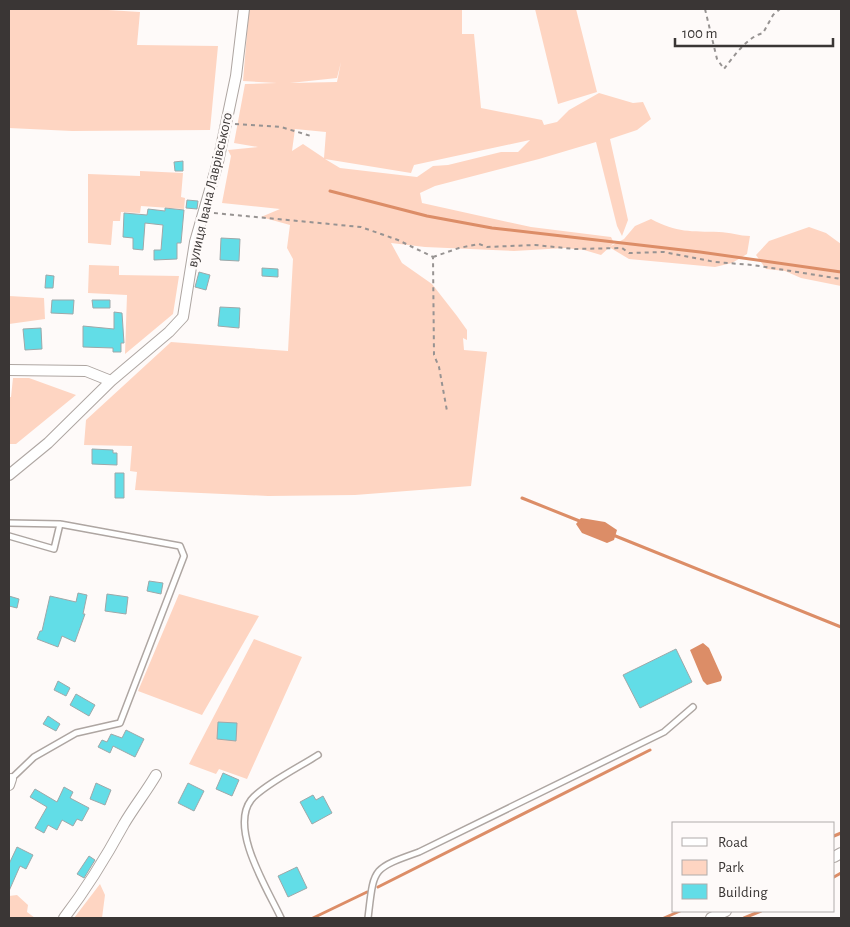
<svg xmlns="http://www.w3.org/2000/svg" width="850" height="927" font-family="'Alegreya Sans',sans-serif">
<style>
.green{fill:#fed5c2;fill-rule:evenodd}
.water{fill:#dc8d67}
.lines{fill:none;stroke-linecap:round;stroke-linejoin:round}
.stream{stroke:#dc8d67;stroke-width:3}
.building{fill:#62dde7;stroke:#9ea8a9}
.service-casing{stroke:#aea6a2;stroke-width:8}
.minor-casing{stroke:#aea6a2;stroke-width:12}
.path{stroke:#979392;stroke-width:2;stroke-dasharray:4 4;stroke-linecap:butt}
.service{stroke:#fff;stroke-width:5}
.minor{stroke:#fff;stroke-width:10}
.labels{text-anchor:middle;dominant-baseline:central;stroke-width:5;stroke-linejoin:round;paint-order:stroke}
.street-label{font-size:15px;fill:#3a3635;stroke:#fefaf9}
</style>
<rect width="100%" height="100%" fill="#fefaf9"/>
<path class="green" d="M9 9H92L140 12 137 45 218 46 210 130 72 131 9 128Z
M249 9H462V34H474L481 108 542 120 544 125 557 122 569 110 599 93 633 103 643 102 651 119 637 130 610 139 628 220 622 236 617 226 596 142 539 159 435 186 420 193 422 203 531 227 611 237 614 243 601 255 584 250 565 248 514 251 425 247 391 243 402 263 432 284 457 316 467 330V340L463 338 464 350 487 352 471 486 355 495 268 496 135 490 137 472 130 471 132 446 84 445 86 420 171 342 288 351 293 259 287 248 290 225 261 217 280 209 222 203 231 156 228 150 258 147 234 143 245 84 277 83 243 81ZM341 62 337 82 290 83 337 78ZM295 129 326 132 324 158 303 144 292 151ZM530 140 518 152H501L448 165 433 166 417 177 340 168 325 159 411 173 414 165Z
M535 9H576L597 92 558 104Z
M140 171 183 173 181 197 185 198 184 209 141 206 140 213 121 212 120 221H113L111 245 88 243V174L140 176Z
M651 219C677 233 691 231 719 232 729 232 740 236 750 236L747 254 732 263 715 267 629 259 609 247 624 239 635 226Z
M809 227 826 233 841 244V286L801 278 785 271 766 269 756 255 769 241Z
M89 265 119 266V275L179 276 173 314 125 354 127 295 88 293Z
M9 296 44 298 45 319 9 324Z
M13 378H29L76 395 16 444H9V397H11Z
M179 594 259 616 202 715 138 691Z
M254 639 302 657 247 779 219 769 216 774 189 764Z
M100 884 105 895 102 918H74Z
M17 895 28 905 27 912 35 918H9V896Z"/>
<path class="water" d="M581 518 605 522 617 530 614 540 607 543 582 533 576 524Z
M703 643 709 648 722 677 721 681 707 685 703 681 690 650Z"/>
<g class="lines">
<path class="stream" d="M330 191 427 216 492 228 700 252 841 272
M522 498 582 522
M613 535 841 627
M834 836 841 833
M834 877 841 873
M378 887 650 750
M313 918 367 892
M664 918 680 911
M744 918 761 911"/>
</g>
<path class="building" d="M183 161V171H175L174 162Z
M187 200 198 201 197 209 186 208Z
M165 208 184 210 181 243H177V259L154 260V250H161L163 225 145 223 143 250 133 249V238L123 237 124 213 147 215 148 209 165 211Z
M221 238 240 239 239 261 220 260Z
M262 268 278 269V277L262 276Z
M199 272 210 275 206 290 195 287Z
M46 275 54 276 53 288H45Z
M52 300H74L73 314 51 313Z
M92 300H110V308H93Z
M220 307 240 308 239 328 218 326Z
M114 312 122 313 124 343H121V352H113V348L83 347V326L114 329Z
M41 328 42 349 25 350 23 329Z
M92 449 113 450V453H117V465L92 464Z
M115 473H124V498H115Z
M149 581 163 583 161 594 147 591Z
M78 593 87 595 83 614H85L75 642 62 636 58 647 37 639 40 631H42L50 596 76 602Z
M107 594 128 597 126 614 105 611Z
M9 596 19 599 17 608 9 606Z
M676 649 692 682 640 708 623 675Z
M58 681 70 688 66 696 54 690Z
M76 694 95 705 89 716 70 705Z
M48 716 60 724 56 731 43 724Z
M218 722 237 723 236 741 217 739Z
M126 730 144 739 135 757 113 746 110 753 98 747 102 740 107 742 111 734 122 738Z
M223 773 239 780 232 796 216 789Z
M96 783 111 790 105 805 90 799Z
M188 783 204 791 194 811 178 803Z
M64 787 73 792 70 798 89 808 82 821 77 819 73 826 62 820 57 830 48 825 44 833 35 828 47 807 30 797 35 789 57 802Z
M313 795 316 800 323 796 332 813 312 824 300 802Z
M17 847 33 855 26 869 20 866 9 891V864Z
M89 856 95 860 84 878 77 874Z
M297 867 307 888 288 897 278 876Z"/>
<g class="lines">
<g class="service-casing">
<path id="service" d="M9 523 60 524 180 546 184 556 120 723 76 733 34 757 11 779
M9 536 54 549 60 524
M281 918C268 890 229 829 251 800 262 786 301 766 318 755
M368 918C374 868 371 869 419 852L664 732 693 707"/>
</g>
<g class="minor-casing">
<path id="minor" d="M9 370 86 371 111 381
M9 475 48 443 111 381 169 332 183 317 195 242 218 162 236 76 244 9
M9 785 11 779
M834 857 841 853
M64 918C87 888 106 857 124 824 134 807 146 792 156 775
M711 918 726 911"/>
</g>
<path class="path" d="M705 9 717 59 724 69C734 56 747 37 763 33L773 15 780 9
M235 124 281 127 311 136
M214 213 361 227 398 240 433 257 434 355 439 367 447 411
M433 257 459 248 479 244 487 247 535 245 575 249 622 248 629 253 664 252 715 262 753 265 841 279"/>
<use href="#service" class="service"/>
<use href="#minor" class="minor"/>
</g>
<g class="labels">
<g class="street-label">
<text transform="translate(210 190) rotate(-77)">вулиця Івана Лаврівського</text>
</g>
</g>
<rect width="850" height="927" fill="none" stroke="#3a3635" stroke-width="20"/>
<rect x="672" y="822" width="162" height="90" fill="#fefaf9" stroke="#b0acab"/>
<rect x="682" y="838" width="25" height="8" fill="#ffffff" stroke="#b0acab"/>
<text x="718" y="847" font-size="15" fill="#3a3635">Road</text>
<rect x="682" y="860" width="25" height="15" fill="#fed5c2" stroke="#b0acab"/>
<text x="718" y="872" font-size="15" fill="#3a3635">Park</text>
<rect x="682" y="884" width="25" height="15" fill="#62dde7" stroke="#b0acab"/>
<text x="718" y="897" font-size="15" fill="#3a3635">Building</text>
<path d="M675 38v8h158v-8" fill="none" stroke="#3a3635" stroke-width="2.5"/>
<text x="682" y="38" font-size="15" fill="#3a3635" stroke="#fefaf9" stroke-width="4" paint-order="stroke">100 m</text>
</svg>
